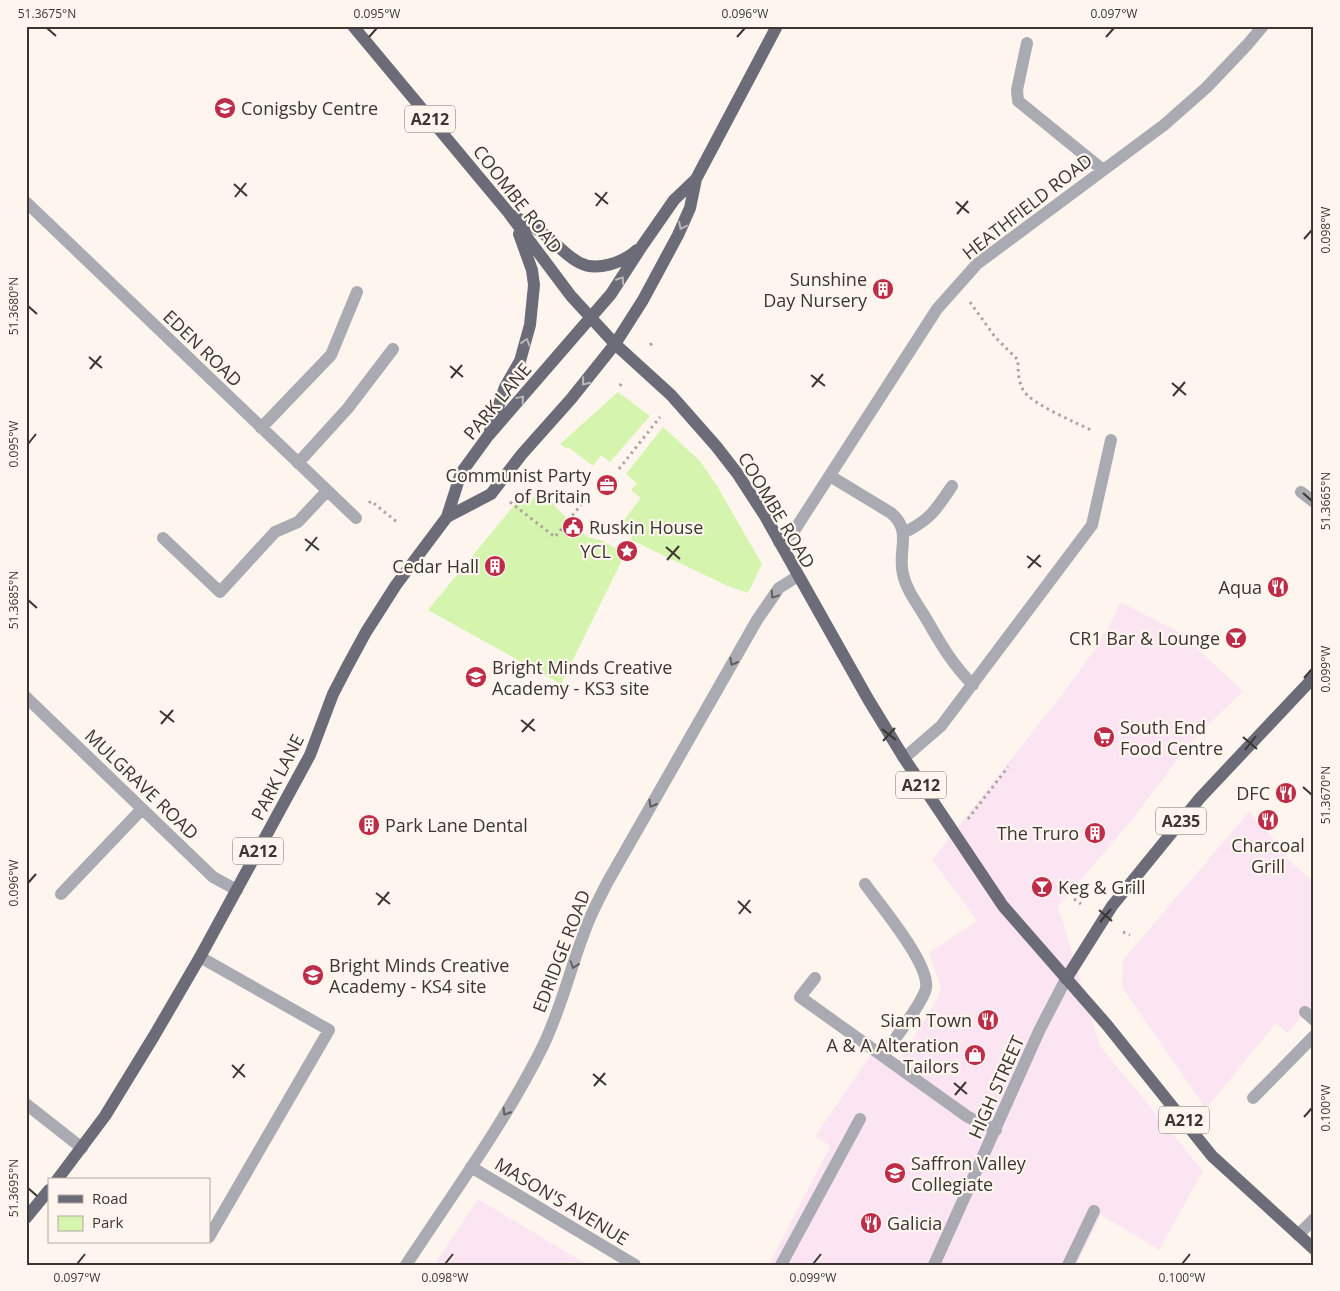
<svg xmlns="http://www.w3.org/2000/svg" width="1340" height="1291" font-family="'Open Sans',sans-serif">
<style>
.commercial{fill:#fce5f3}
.green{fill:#d5f4ad}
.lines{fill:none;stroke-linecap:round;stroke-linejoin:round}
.path{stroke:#aba49e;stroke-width:3;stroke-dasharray:2.5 4;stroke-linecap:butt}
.minor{stroke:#aaabb2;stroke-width:12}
.major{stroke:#6b6c78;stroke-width:12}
.oneway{stroke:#bcb7b9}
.oneway2{stroke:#625f5e}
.ticks{fill:none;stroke:#3b3631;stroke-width:2}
.labels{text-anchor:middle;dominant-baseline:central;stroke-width:4.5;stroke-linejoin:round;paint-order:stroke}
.shield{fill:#fef5ee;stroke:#766f6a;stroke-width:1}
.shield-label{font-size:16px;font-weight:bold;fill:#3b3631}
.poi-label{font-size:18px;fill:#3b3631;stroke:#fef5ee;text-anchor:end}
.street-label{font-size:18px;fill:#3b3631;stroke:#fef5ee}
.neatline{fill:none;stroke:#3b3631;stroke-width:2}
.ticks-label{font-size:12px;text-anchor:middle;fill:#3b3631}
</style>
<rect width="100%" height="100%" fill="#fef5ee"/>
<path class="commercial" d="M1120 602 1179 632 1243 691 1189 744 1131 821 1058 906 1100 1046 1203 1171 1159 1250 1101 1215 1076 1265H769L830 1146 815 1136 873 1052 895 1067 938 998 941 987 929 953 977 921 932 860 1064 692 1093 652 1113 619Z
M1249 812 1287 854 1285 857 1314 882V1003L1287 1033 1276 1023 1206 1109 1122 987 1123 960Z
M478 1199 588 1265H434Z"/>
<path class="green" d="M618 392 650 416 610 462 601 455 593 466 568 447 566 448 560 444Z
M663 427 700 461 717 486 762 564 748 593 728 586 631 540C634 530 631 527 623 521L641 498 631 490 637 483 626 474Z
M540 490 576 528 588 537 603 541 625 554 561 684 428 610 520 498 528 505Z"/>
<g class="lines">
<path class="path" d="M970 302 995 337 1018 360C1018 370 1018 380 1023 390 1031 404 1077 423 1093 431
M650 345 653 343
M620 386 623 380
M619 469 660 417
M510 502 555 537 588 496
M369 503 371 501 397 522
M968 819 1008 767
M1074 899 1081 904
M1123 932 1130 935"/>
<path class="minor" d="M1027 43 1017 90 1018 101 1103 170
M26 202 356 518
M261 428 331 355 357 292
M298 463 348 408 393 349
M830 476 891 513C913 531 897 551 903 574 906 589 916 602 924 615 939 641 951 663 973 685
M1301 492 1314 502
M903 533C930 520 936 510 952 486
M163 538 220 592 275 532 298 522 327 491
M779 542 792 534 937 309 977 264 1164 125 1206 88 1247 45 1263 26
M26 697 213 877 237 890
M904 758 941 726 1092 525 1111 440
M865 884C880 905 930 964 926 988 923 1003 892 1042 883 1056
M61 894 142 809
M200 957 329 1030 209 1237
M815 978 800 997 968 1117 996 1130
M1305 1012 1314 1020
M1253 1098 1314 1036
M26 1104 82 1148
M471 1167 635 1265
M1298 1235 1314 1219
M406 1265C452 1195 506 1121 543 1046 563 1005 572 960 590 918 595 906 601 895 607 883L757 620 779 588 798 576
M781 1265 860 1119
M934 1265 1040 1029 1066 979
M1068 1265 1094 1211"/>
<path class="major" d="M353 26 508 212 571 296 615 344 671 395 716 446 737 473 765 516 868 699 904 758 1003 906 1107 1025 1212 1156 1314 1249
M514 216C524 222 534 227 544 234 556 243 566 256 580 263 597 272 624 262 637 250
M490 431 505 387 520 361 530 325 534 285 532 270 519 234
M447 517 491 494 522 454 571 399 615 344 643 300 678 235 690 208 696 179 777 26
M1066 979 1112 906 1200 798 1314 677
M57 1180 105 1116 154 1036 200 957 310 755 333 694 347 667 366 632 396 585 447 517 461 473 488 436 611 294 642 246 674 200 696 179
M26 1218 49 1190"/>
</g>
<defs><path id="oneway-chevron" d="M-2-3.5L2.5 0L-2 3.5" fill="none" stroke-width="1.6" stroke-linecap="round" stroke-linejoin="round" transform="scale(1.25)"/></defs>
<g class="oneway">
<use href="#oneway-chevron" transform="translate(682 226) rotate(116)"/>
<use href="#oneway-chevron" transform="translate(621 280) rotate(-57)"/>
<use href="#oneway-chevron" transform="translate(526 342) rotate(-73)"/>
<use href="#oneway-chevron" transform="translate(585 382) rotate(129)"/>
<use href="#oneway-chevron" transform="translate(521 399) rotate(-50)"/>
</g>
<g class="oneway2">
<use href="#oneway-chevron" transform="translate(774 595) rotate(124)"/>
<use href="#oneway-chevron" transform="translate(733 662) rotate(120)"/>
<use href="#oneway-chevron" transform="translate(652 804) rotate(120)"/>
<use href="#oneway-chevron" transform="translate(574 965) rotate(109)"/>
<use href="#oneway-chevron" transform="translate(506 1112) rotate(122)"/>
</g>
<path class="ticks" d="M47 28 56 36M369 37 377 28M737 37 745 28M1106 37 1114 28M234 184 247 196M595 193 608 204M235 197 246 183M956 202 969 213M596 206 607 192M957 214 968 201M1304 239 1312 230M28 306 37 314M89 357 102 368M450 366 463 377M90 369 101 356M811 375 825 386M451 378 462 365M1172 383 1186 395M812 387 823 374M1173 396 1185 382M28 444 36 434M1303 493 1312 501M305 539 319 550M666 547 680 559M306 551 317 537M1027 556 1041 567M667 560 679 546M1028 568 1040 555M28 600 37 608M1304 678 1312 669M160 711 174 722M521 720 535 731M161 724 173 710M882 729 896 740M522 732 534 719M1243 737 1257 749M883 741 895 728M1245 750 1256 736M1303 787 1312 795M28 883 36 874M376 893 390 904M738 901 751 913M378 905 389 892M1099 910 1112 921M739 914 750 900M1100 922 1111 909M232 1065 245 1077M593 1074 606 1085M233 1078 244 1064M954 1083 967 1094M594 1086 605 1073M955 1095 966 1082M1304 1117 1312 1108M28 1188 37 1196M77 1264 85 1254M445 1264 453 1254M813 1264 821 1254M1182 1264 1190 1254"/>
<defs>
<g id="school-disc" transform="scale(1.125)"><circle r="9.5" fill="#be2d48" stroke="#fef5ee"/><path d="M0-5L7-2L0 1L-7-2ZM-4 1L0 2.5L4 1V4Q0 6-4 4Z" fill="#fff"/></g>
<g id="building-disc" transform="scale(1.125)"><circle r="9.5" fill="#be2d48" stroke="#fef5ee"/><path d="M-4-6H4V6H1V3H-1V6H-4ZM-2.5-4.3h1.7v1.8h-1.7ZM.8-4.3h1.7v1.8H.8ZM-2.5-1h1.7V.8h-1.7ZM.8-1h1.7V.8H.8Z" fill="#fff"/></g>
<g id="office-disc" transform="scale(1.125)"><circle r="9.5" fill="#be2d48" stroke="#fef5ee"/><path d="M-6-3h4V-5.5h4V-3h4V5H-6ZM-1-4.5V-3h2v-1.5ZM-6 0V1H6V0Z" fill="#fff"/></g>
<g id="civic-disc" transform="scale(1.125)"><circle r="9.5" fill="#be2d48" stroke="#fef5ee"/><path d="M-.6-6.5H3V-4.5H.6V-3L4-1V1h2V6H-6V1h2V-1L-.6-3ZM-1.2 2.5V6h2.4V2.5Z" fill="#fff"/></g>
<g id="sight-disc" transform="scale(1.125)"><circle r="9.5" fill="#be2d48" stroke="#fef5ee"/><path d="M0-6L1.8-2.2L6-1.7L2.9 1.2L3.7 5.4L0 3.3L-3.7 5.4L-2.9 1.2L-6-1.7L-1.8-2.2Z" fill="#fff"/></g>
<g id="restaurant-disc" transform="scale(1.125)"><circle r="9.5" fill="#be2d48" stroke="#fef5ee"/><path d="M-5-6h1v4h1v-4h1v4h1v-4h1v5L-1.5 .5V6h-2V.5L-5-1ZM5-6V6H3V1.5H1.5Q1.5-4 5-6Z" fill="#fff"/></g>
<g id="bar-disc" transform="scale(1.125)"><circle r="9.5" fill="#be2d48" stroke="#fef5ee"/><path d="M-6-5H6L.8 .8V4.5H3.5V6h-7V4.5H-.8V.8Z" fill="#fff"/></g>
<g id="supermarket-disc" transform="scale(1.125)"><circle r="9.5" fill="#be2d48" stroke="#fef5ee"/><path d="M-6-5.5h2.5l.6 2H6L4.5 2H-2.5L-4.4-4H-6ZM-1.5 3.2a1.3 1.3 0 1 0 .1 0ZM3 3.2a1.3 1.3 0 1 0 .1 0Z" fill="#fff"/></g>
<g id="shop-disc" transform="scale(1.125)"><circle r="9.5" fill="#be2d48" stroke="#fef5ee"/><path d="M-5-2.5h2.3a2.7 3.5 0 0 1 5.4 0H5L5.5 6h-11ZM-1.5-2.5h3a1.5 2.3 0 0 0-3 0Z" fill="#fff"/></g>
</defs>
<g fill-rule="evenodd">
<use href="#school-disc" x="225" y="108"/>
<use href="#building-disc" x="883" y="289"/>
<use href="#office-disc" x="607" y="485"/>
<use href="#civic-disc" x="573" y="527"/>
<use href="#sight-disc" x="627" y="551"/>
<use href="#building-disc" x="495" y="566"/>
<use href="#restaurant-disc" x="1278" y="587"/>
<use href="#bar-disc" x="1236" y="638"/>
<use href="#school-disc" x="476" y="677"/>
<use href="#supermarket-disc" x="1104" y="737"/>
<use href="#restaurant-disc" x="1286" y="793"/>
<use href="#restaurant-disc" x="1268" y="820"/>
<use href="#building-disc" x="369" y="825"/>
<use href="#building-disc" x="1095" y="833"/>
<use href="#bar-disc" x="1042" y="887"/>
<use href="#school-disc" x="313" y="975"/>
<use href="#restaurant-disc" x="988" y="1020"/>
<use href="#shop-disc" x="975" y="1055"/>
<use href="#school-disc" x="895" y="1173"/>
<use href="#restaurant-disc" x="871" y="1223"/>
</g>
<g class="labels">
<g class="shield">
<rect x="405" y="105.5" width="50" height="27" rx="4"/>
<rect x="896" y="771.5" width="50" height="27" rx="4"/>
<rect x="1156" y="807.5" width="50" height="27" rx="4"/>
<rect x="233" y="837.5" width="50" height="27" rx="4"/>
<rect x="1159" y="1106.5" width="50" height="27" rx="4"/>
</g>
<g class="shield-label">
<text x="430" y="119">A212</text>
<text x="921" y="785">A212</text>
<text x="1181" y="821">A235</text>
<text x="258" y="851">A212</text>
<text x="1184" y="1120">A212</text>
</g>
<g class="poi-label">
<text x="241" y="108" text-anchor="start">Conigsby Centre</text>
<text x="867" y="279">Sunshine<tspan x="867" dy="21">Day Nursery</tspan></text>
<text x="591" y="475">Communist Party<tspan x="591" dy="21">of Britain</tspan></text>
<text x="589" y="527" text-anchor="start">Ruskin House</text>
<text x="611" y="551">YCL</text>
<text x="479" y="566">Cedar Hall</text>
<text x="1262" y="587">Aqua</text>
<text x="1220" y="638">CR1 Bar &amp; Lounge</text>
<text x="492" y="667" text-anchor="start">Bright Minds Creative<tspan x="492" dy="21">Academy - KS3 site</tspan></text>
<text x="1120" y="727" text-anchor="start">South End<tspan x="1120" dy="21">Food Centre</tspan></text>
<text x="1270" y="793">DFC</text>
<text x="385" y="825" text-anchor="start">Park Lane Dental</text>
<text x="1079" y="833">The Truro</text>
<text x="1268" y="845" text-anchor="middle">Charcoal<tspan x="1268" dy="21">Grill</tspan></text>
<text x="1058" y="887" text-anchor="start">Keg &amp; Grill</text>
<text x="329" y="965" text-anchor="start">Bright Minds Creative<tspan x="329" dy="21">Academy - KS4 site</tspan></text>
<text x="972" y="1020">Siam Town</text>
<text x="959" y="1045">A &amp; A Alteration<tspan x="959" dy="21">Tailors</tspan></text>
<text x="911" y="1163" text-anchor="start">Saffron Valley<tspan x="911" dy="21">Collegiate</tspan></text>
<text x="887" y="1223" text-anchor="start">Galicia</text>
</g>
<g class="street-label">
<text transform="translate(518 199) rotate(52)">COOMBE ROAD</text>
<text transform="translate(1027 206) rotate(-38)">HEATHFIELD ROAD</text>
<text transform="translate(203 348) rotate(44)">EDEN ROAD</text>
<text transform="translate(497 401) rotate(-50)">PARK LANE</text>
<text transform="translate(777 510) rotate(59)">COOMBE ROAD</text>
<text transform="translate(277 777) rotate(-63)">PARK LANE</text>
<text transform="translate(142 784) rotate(44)">MULGRAVE ROAD</text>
<text transform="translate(561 951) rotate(-69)">EDRIDGE ROAD</text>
<text transform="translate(996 1087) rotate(-66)">HIGH STREET</text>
<text transform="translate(562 1201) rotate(31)">MASON'S AVENUE</text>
</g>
</g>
<rect width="1340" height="1291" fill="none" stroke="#fef5ee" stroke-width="55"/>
<rect x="48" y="1178" width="162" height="65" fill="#fef5ee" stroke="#b0a9a2"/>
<rect x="58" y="1195" width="25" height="8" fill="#6b6c78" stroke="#b0a9a2"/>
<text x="92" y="1204" font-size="15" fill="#3b3631">Road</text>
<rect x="58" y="1216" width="25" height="15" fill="#d5f4ad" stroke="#b0a9a2"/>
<text x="92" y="1228" font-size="15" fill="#3b3631">Park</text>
<rect x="28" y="28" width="1284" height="1236" class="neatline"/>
<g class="ticks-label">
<text x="47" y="18">51.3675°N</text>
<text x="377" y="18">0.095°W</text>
<text x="745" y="18">0.096°W</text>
<text x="1114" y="18">0.097°W</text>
<text transform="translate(1326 230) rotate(-90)" y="4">0.098°W</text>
<text transform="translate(14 306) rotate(-90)" y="4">51.3680°N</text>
<text transform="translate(14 444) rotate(-90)" y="4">0.095°W</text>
<text transform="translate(1326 501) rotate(-90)" y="4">51.3665°N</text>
<text transform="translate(14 600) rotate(-90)" y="4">51.3685°N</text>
<text transform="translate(1326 669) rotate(-90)" y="4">0.099°W</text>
<text transform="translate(1326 795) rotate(-90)" y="4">51.3670°N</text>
<text transform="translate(14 883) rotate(-90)" y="4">0.096°W</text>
<text transform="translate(1326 1108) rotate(-90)" y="4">0.100°W</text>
<text transform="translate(14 1188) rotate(-90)" y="4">51.3695°N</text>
<text x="77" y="1282">0.097°W</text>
<text x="445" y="1282">0.098°W</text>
<text x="813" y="1282">0.099°W</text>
<text x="1182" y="1282">0.100°W</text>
</g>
</svg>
